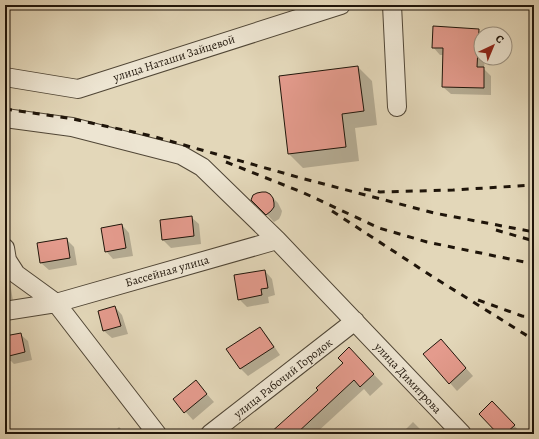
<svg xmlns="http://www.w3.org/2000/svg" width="539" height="439" font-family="Alegreya,serif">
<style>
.shadow{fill:#0003}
.building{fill:#e49b8d;stroke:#1f150a}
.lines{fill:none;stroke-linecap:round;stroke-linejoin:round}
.minor-casing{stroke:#504636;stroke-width:20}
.minor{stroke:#ede5d2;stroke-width:18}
.rail{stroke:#1f150a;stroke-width:3;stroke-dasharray:7 7;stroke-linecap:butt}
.labels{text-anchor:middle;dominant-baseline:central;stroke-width:3;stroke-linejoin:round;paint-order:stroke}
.street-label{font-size:12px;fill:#1f150a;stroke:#ede5d2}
</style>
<rect width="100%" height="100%" fill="#e3d7b9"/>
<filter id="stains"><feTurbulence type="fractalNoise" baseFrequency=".005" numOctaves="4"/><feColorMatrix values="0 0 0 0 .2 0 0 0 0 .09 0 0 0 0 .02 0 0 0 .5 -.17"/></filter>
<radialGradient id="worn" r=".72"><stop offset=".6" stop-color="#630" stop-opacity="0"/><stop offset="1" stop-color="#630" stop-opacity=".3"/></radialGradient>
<path class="shadow" d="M478 30 482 34H481V58H485L484 69 491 76V95L451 94 443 87 444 55H440L433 47Z
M358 67 372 81 377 125 355 128 359 161 303 168 289 154Z
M270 195 278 203 282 211 281 215 279 219 274 222 252 199Z
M191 217 199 224 201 244 171 248 163 240 161 221Z
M122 225 129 233 133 256 113 259 106 251Z
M66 239 74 247 77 265 49 270 41 263Z
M5 251 13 301 5 302Z
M265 271 272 279 275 295 268 297 269 303 247 307 239 299Z
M115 307 122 315 128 334 112 338 104 331Z
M260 328 267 336 280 355 248 376 241 369 228 349Z
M20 334 28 341 32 360 14 364 11 361 5 362V337Z
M448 348 473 376 457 391 450 383Z
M358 358 383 384 370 396 364 389 315 434H271L319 390Z
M196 382 214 402 193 420 174 399Z
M500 410 521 433 520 434H500Z
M413 422 425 434H401Z
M119 427 126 434H112Z"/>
<path class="building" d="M433 26 479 29 477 67H484V88L442 87 443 48H432Z
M358 66 364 111 342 114 346 147 288 154 279 76Z
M262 192H266L270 194 273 198 274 203V207L271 211 266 215 251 200 253 195 257 193Z
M192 216 194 236 162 240 160 220Z
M122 224 126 248 105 252 101 228Z
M67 238 70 258 40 263 37 243Z
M265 270 268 288 261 289 262 295 238 300 234 275Z
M115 306 121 326 103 331 98 311Z
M260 327 274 347 240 369 226 349Z
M21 333 25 352 5 357V336Z
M441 339 466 368 449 384 423 354Z
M349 347 374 374 360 387 354 380 296 434H269L318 390 316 388 343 363 338 358Z
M196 380 207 394 184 413 173 399Z
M492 401 515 425 505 434H498L479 414Z"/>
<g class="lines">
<g class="minor-casing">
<path id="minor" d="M392 5 397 107
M5 77 78 89 341 5
M5 118 72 127 181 155 202 167 277 240 462 434
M5 248 7 260 16 274 56 303 157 434
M5 311 56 303 277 240
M210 434 355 321"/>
</g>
<use href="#minor" class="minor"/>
<path class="rail" d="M5 109 68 118 152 136 301 178 434 213 534 232
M226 162 304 193 379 228 427 242 534 264
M364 189 380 192 453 190 534 185
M332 211 430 275 534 340
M496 230 534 241
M478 300 522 316 534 317"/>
</g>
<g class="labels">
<g class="street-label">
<text transform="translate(174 58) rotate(-18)">улица Наташи Зайцевой</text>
<text transform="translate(167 271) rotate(-16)">Бассейная улица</text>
<text transform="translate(283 378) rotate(-38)">улица Рабочий Городок</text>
<text transform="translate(408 378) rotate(47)">улица Димитрова</text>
</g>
</g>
<rect width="539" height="439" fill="none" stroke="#e3d7b9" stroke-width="20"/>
<rect x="6" y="6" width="527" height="427" fill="none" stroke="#1f150a" stroke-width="2"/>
<rect x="10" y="10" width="519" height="419" fill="none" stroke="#1f150a"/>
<g transform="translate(493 46) rotate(44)"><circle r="19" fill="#ede5d2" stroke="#9b9282"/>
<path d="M0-3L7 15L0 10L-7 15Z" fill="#8f2418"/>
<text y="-6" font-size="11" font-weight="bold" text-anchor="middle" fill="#1f150a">С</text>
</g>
<rect width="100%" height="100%" filter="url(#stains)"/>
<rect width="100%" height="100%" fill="url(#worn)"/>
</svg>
